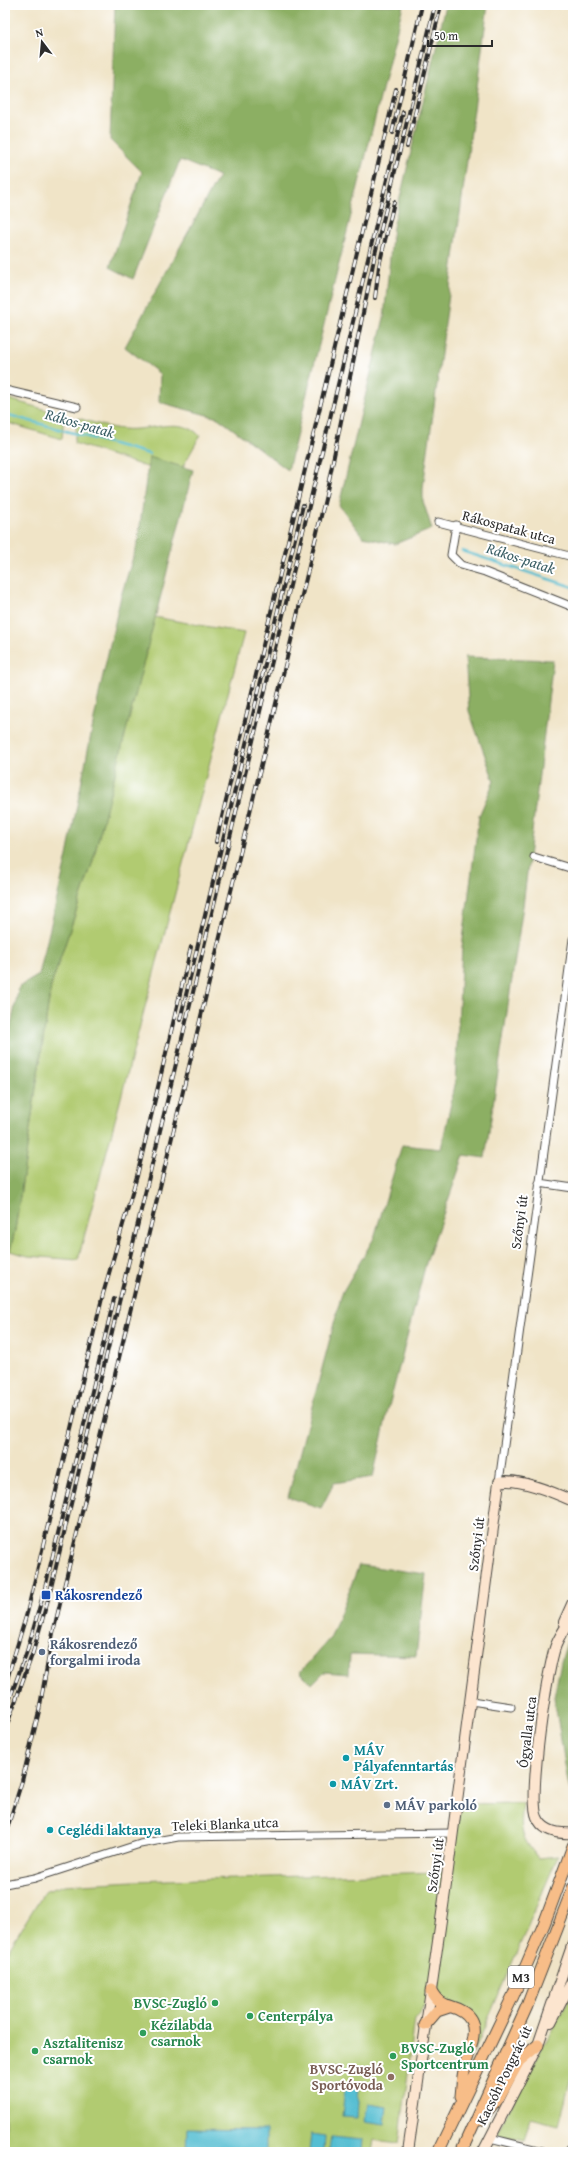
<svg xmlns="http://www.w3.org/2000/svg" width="578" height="2157" font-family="'Gentium Book Plus',serif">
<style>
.green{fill:#b1cb71;stroke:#6e7b4e}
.forest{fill:#8caf63;stroke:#5c6d47}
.water{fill:#55bed2;stroke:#40747e}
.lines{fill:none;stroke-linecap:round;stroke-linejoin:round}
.stream{stroke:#55bed2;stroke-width:2.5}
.street-casing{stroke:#494742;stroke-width:9}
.secondary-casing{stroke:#494742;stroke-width:12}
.primary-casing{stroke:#494742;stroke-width:13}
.street{stroke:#fff;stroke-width:7}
.secondary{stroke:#fce5cf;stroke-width:10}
.primary{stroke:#f7bd88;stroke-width:11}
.rail-casing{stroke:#2b2b2b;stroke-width:4}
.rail{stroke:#fff;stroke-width:2.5;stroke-dasharray:8;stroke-linecap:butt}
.transit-dot{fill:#1a4fb4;stroke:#fff;stroke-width:1.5}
.service-dot{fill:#5c6f8a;stroke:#fff;stroke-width:1.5}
.culture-dot{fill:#0f9aa8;stroke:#fff;stroke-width:1.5}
.leisure-dot{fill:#2e9e5b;stroke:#fff;stroke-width:1.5}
.education-dot{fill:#8d6e63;stroke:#fff;stroke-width:1.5}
.labels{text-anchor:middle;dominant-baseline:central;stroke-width:4;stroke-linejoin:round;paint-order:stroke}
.shield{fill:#fff;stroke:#6b6b6b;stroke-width:1}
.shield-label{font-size:13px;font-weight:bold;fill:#2b2b2b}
.street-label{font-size:14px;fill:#2b2b2b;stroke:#fff}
.transit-label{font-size:14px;font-weight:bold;fill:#164399;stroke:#fff;text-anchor:start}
.service-label{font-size:14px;font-weight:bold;fill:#4e5e75;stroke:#fff;text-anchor:start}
.culture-label{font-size:14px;font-weight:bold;fill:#0d838f;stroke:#fff;text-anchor:start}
.leisure-label{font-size:14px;font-weight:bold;fill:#27864d;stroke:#fff;text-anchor:start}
.education-label{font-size:14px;font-weight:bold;fill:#785e54;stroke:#fff;text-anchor:end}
.water-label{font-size:15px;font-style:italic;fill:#3a5e65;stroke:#fff}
</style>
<rect width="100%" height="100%" fill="#fff"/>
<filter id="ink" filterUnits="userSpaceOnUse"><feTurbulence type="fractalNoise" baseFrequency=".025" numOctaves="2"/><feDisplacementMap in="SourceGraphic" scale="8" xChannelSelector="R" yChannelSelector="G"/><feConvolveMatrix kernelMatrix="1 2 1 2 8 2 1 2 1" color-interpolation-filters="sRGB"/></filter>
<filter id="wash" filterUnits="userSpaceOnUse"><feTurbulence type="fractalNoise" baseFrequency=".012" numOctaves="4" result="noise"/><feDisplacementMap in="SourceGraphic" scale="16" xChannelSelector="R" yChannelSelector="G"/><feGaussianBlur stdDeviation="0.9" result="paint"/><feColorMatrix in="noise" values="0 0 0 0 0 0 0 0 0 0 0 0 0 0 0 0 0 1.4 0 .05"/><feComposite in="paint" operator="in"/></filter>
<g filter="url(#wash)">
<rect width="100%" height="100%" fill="#f0e4c7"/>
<path class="green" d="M5 398 64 415 62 439 5 422Z
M78 418C92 422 108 428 123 429 148 432 182 415 200 436L177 477 74 443Z
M154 617 244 633 78 1260 28 1256 10 1251 15 1230 51 986 92 864Z
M523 1803C520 1832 520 1835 538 1858L558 1856 473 2054 477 2033 439 1995 436 1988 415 2019 399 2143 374 2140 372 2152H5V1955L44 1892 64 1885 134 1881 439 1872 448 1871 461 1804Z
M573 1991V2070L559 2125 530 2118 524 2140 496 2134Z"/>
<path class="forest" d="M115 5H403L288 470 218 418 159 402 160 374 125 347 219 176 180 160 133 279 110 267 142 172 110 140Z
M446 5H488L423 488V501L432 529 395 544 363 537 339 505 384 318 393 227Z
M149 457 193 470 92 864 51 986 15 1230 10 1251 5 1249V1054L19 987 39 975 67 856 101 684 121 596 138 541Z
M465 657 553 660 523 906 485 1158 464 1155 426 1263 387 1414 373 1477 334 1483 321 1508 288 1497 342 1293 374 1238 402 1145 441 1149 455 1085 462 947 479 816 494 781 469 711Z
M359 1565 426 1574 416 1656 350 1654 349 1674 324 1672 312 1684 300 1672 331 1637Z
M573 1628V1792L570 1790 568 1783 554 1697 561 1662 569 1635Z"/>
<path class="water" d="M345 2087 359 2088 357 2118 342 2117Z
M368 2104 387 2107 385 2124 365 2121Z
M187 2129 266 2130V2152H186Z
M311 2134 325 2136 324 2152H309Z
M331 2136 363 2139 362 2152H329Z"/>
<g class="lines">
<path class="stream" d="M5 414 149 454
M462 551 573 587"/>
</g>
</g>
<g filter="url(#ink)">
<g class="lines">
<g class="street-casing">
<path id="street" d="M5 390 77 407
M438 522 573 557
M456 525 451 555 461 565 485 572 573 607
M534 857 573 869
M539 1183 573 1188
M499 1482 573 939
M471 1701 511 1707
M5 1884 35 1878 140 1844 178 1837 453 1833
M490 2138 546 2152
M567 2152 573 2145"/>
</g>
<g class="secondary-casing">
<path id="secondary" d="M573 1616C567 1625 560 1635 556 1645 547 1668 528 1798 537 1817 543 1832 559 1834 573 1833
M564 1622 573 1602
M551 2022 573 1979
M408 2152 445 1892 499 1482C518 1477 555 1493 573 1501
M483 2152 538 2045 573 1943"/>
</g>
<g class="primary-casing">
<path id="primary" d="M431 1991C441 2009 449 2003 463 2012 484 2025 467 2053 464 2071 462 2079 462 2088 461 2096
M425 2025 437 2011 449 2007
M480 2120 500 2095 519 2061 538 2045
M438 2152 513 1996 544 1924 573 1846
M461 2152 527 2006 573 1888"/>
</g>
<use href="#street" class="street"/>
<use href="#secondary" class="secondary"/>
<use href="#primary" class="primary"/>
<g class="rail-casing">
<path id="rail" d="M392 133 422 5
M407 147 441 5
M375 298 379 266 394 202
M216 842 396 89
M180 1020 303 505
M5 1686 27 1613 103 1294 137 1176 191 947
M5 1712 27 1651 45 1588 114 1299
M5 1730 33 1652 49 1596 403 112
M5 1835 22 1781 39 1711 53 1633 326 495 375 254 435 5"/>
</g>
<use href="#rail" class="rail"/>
</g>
</g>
<rect class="transit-dot" x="41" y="1590" width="10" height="10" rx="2"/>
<g class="service-dot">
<circle cx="42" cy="1652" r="4"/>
<circle cx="387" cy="1805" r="4"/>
</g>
<g class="culture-dot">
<circle cx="346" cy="1758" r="4"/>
<circle cx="333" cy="1784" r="4"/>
<circle cx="50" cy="1830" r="4"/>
</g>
<g class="leisure-dot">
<circle cx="215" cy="2003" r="4"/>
<circle cx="250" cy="2016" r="4"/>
<circle cx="143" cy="2033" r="4"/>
<circle cx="35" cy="2051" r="4"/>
<circle cx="393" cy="2056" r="4"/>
</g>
<circle class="education-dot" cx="391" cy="2077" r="4"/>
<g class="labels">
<rect class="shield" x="508" y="1966" width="26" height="22" rx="3"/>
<g class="shield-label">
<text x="521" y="1977">M3</text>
</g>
<g class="street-label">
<text transform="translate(509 527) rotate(15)">Rákospatak utca</text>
<text transform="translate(519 1222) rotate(-82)">Szőnyi út</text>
<text transform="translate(476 1544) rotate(-83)">Szőnyi út</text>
<text transform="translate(527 1732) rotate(-83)">Ógyalla utca</text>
<text transform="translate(225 1824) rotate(-2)">Teleki Blanka utca</text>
<text transform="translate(435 1865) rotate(-82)">Szőnyi út</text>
<text transform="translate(504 2075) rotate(-64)">Kacsóh Pongrác út</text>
</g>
<g class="transit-label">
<text x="55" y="1595">Rákosrendező</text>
</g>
<g class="service-label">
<text x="50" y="1644">Rákosrendező<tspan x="50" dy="16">forgalmi iroda</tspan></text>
<text x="395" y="1805">MÁV parkoló</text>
</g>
<g class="culture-label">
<text x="354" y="1750">MÁV<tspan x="354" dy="16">Pályafenntartás</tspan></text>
<text x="341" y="1784">MÁV Zrt.</text>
<text x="58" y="1830">Ceglédi laktanya</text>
</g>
<g class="leisure-label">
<text x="207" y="2003" text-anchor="end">BVSC-Zugló</text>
<text x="258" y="2016">Centerpálya</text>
<text x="151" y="2025">Kézilabda<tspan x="151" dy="16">csarnok</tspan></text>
<text x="43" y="2043">Asztalitenisz<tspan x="43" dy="16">csarnok</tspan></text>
<text x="401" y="2048">BVSC-Zugló<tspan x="401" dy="16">Sportcentrum</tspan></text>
</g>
<g class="education-label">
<text x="383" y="2069">BVSC-Zugló<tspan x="383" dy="16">Sportóvoda</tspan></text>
</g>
<g class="water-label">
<text transform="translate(80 423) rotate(16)">Rákos-patak</text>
<text transform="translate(521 558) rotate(18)">Rákos-patak</text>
</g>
</g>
<rect width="578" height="2157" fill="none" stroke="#fff" stroke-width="20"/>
<g transform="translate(42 42) rotate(344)" stroke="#ffffff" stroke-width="3" paint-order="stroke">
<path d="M0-3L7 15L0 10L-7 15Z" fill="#2b2b2b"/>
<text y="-6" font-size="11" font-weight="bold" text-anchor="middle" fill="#2b2b2b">N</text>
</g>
<path d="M428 40v6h64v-6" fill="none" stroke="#2b2b2b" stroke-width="2"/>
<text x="434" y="40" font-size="12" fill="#2b2b2b" stroke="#ffffff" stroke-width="3" paint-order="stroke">50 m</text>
</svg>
